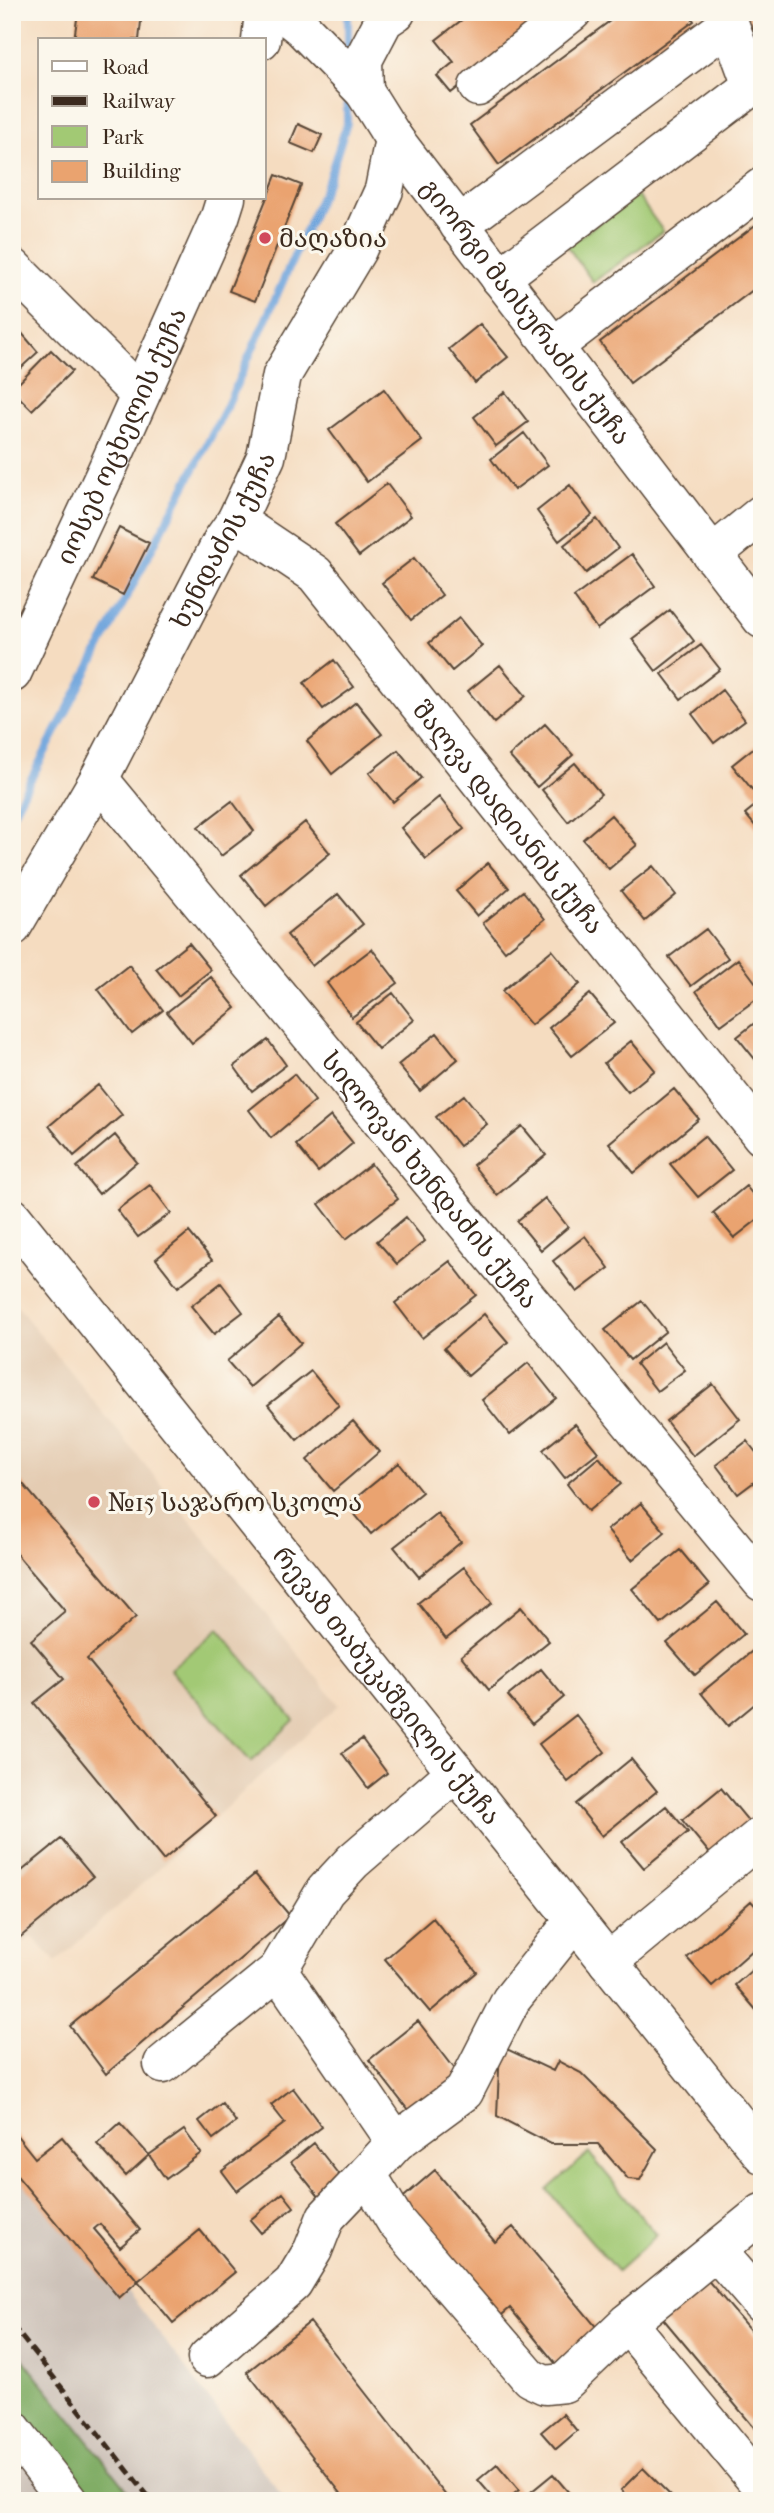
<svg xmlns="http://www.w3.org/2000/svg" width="774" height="2513" font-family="'IM FELL French Canon','Noto Serif Georgian',serif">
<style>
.built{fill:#e4ccb2}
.industrial{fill:#cdc2b9}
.green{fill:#a2c974;stroke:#6e7a49;stroke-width:2}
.forest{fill:#81ad66;stroke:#5e6c42;stroke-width:2}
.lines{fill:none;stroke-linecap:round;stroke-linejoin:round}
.stream{stroke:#70a5dd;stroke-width:8}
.building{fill:#eaa36f}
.minor-casing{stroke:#574536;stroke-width:41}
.major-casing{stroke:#574536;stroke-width:41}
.minor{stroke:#fff;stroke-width:38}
.major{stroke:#fff;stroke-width:38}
.rail{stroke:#3b2a1e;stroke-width:5;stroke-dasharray:10 5;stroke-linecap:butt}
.poi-dot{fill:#d1495b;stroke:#fbf7ec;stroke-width:2.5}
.labels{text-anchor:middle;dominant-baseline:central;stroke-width:6;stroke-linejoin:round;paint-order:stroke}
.poi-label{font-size:26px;fill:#3b2a1e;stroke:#fbf7ec;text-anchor:start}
.street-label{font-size:26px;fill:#3b2a1e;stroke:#fbf7ec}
</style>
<rect width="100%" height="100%" fill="#fbf7ec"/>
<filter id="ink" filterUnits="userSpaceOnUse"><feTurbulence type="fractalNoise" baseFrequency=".0143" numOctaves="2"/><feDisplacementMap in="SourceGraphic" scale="14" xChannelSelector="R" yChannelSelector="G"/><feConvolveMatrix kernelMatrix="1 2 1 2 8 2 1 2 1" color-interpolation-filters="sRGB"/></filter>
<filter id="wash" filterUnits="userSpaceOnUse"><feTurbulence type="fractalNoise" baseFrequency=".00686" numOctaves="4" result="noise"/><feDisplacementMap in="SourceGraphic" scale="28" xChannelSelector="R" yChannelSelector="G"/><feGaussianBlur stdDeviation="1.57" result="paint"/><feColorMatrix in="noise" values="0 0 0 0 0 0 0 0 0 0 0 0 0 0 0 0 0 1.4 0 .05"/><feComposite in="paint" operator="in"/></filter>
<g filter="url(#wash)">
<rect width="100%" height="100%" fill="#f5dcc0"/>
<path class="built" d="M12 1300 339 1705 56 1962 32 1936 12 1952Z"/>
<path class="industrial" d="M12 2139 286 2501H136L12 2345Z
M12 2398 92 2501H12Z"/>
<path class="green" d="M637 195 663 231 593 282 567 246Z
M218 1629 294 1720 251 1762 170 1669Z
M589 2153 657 2235 617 2271 547 2190Z"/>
<path class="forest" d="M12 2345 136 2501H92L12 2398Z"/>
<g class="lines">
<path class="stream" d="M348 55V12
M12 815 226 408 328 181 347 123V92"/>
</g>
<g id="blocks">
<path class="building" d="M78 12H142L139 40H74Z
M472 12H554L451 93 437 76 454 62 436 40Z
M622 12H688L694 21 499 165 470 125Z
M741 12H762V35L737 17Z
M298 124 322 135 314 153 290 143Z
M276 175 301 185 255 301 229 291Z
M762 220V283L630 383 600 342Z
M480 324 508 357 475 383 449 349Z
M20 331 38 352 12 376V337Z
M51 350 72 371 32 410 12 390Z
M384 389 422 441 367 482 329 430Z
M505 392 528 422 496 446 474 417Z
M524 433 548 465 514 490 491 459Z
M387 484 411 516 359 556 335 524Z
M570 485 592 515 559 541 537 511Z
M597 519 618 548 586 573 564 545Z
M119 528 149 543 123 595 93 580Z
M632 554 655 586 597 629 574 597Z
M414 558 442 595 411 620 382 583Z
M670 610 694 641 656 671 632 639Z
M459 618 482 646 452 671 429 643Z
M701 645 720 669 681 699 662 674Z
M334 660 354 687 323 709 304 683Z
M500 665 526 696 494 723 468 691Z
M722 690 745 720 714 743 692 714Z
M356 702 382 734 332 774 307 741Z
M545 724 573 755 537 787 509 756Z
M762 741V796L759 798 732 765Z
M398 750 421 778 393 802 369 773Z
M575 763 601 794 568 822 542 790Z
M439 797 464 829 426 859 401 828Z
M762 800V834L745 814Z
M232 801 254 831 221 856 198 827Z
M611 815 637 845 609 869 583 839Z
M305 822 330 853 266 906 241 875Z
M488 863 509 888 477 916 456 891Z
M653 866 676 895 645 921 621 891Z
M523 891 545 919 505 951 483 923Z
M338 894 363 924 312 966 287 935Z
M706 929 728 958 691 986 669 957Z
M189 943 211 970 178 996 156 969Z
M372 949 398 983 352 1017 327 983Z
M552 950 580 984 531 1025 502 991Z
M738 959 762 991V995L721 1025 696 991Z
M129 965 163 1010 132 1034 98 989Z
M211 977 236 1008 192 1043 167 1012Z
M393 993 414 1020 378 1049 356 1022Z
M590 994 614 1023 572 1056 549 1028Z
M762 1017V1068L737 1037Z
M437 1033 458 1059 420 1091 398 1065Z
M268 1040 286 1065 252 1091 234 1066Z
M631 1041 655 1070 628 1092 604 1063Z
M294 1074 315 1101 271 1138 249 1110Z
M98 1085 122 1115 74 1156 49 1126Z
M674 1089 699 1119 634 1173 609 1143Z
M464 1095 487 1124 459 1146 436 1117Z
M331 1116 353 1143 318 1172 296 1145Z
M522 1126 546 1155 497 1195 473 1165Z
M115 1135 137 1162 99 1194 77 1167Z
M704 1136 732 1170 698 1197 670 1164Z
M371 1164 398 1199 346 1239 319 1204Z
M150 1185 171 1213 138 1237 117 1210Z
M746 1186 762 1206V1216L734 1238 713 1213Z
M545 1198 568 1227 541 1250 517 1221Z
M406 1217 425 1241 397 1264 377 1241Z
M189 1232 212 1260 178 1287 156 1259Z
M585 1236 609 1268 577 1292 553 1261Z
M450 1261 476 1295 422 1338 395 1303Z
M221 1283 243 1312 214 1334 191 1306Z
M642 1301 666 1331 630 1360 605 1330Z
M484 1314 508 1342 468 1376 444 1348Z
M279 1317 301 1343 250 1387 227 1361Z
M663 1342 685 1370 657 1391 636 1364Z
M528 1363 556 1398 510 1435 482 1400Z
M311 1371 339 1405 297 1440 268 1405Z
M713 1384 740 1419 693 1456 666 1421Z
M353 1421 379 1452 333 1491 307 1460Z
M575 1424 598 1452 565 1478 543 1450Z
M747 1441 762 1460V1476L738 1494 716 1465Z
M599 1457 621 1484 588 1511 567 1484Z
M399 1463 422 1492 371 1534 347 1505Z
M12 1471 136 1617 87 1659 216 1816 163 1860 34 1703 64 1679 31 1640 65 1611 12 1549Z
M641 1503 665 1532 632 1560 607 1530Z
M437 1513 461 1542 419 1577 394 1547Z
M680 1550 709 1585 661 1624 632 1589Z
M464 1567 492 1603 446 1639 418 1603Z
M717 1602 744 1634 695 1675 667 1643Z
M521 1607 549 1641 489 1690 461 1656Z
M756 1648 762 1656V1698L728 1726 701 1693Z
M541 1669 564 1697 532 1724 508 1696Z
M576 1715 605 1752 568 1782 539 1744Z
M362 1739 387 1773 368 1788 342 1753Z
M631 1759 657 1791 602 1836 576 1804Z
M721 1788 750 1823 711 1855 682 1820Z
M666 1806 688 1832 644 1868 622 1842Z
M61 1839 93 1877 12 1944V1879Z
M255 1874 290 1916 106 2074 70 2026Z
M751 1901 762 1913V1942L712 1986 687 1958Z
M433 1918 477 1972 430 2012 385 1959Z
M762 1961V2007L757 2011 735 1985Z
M418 2021 461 2077 412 2115 369 2060Z
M500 2046 553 2071 558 2061 581 2073 657 2149 640 2180 628 2179 598 2144H551L497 2116Z
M293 2088 322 2127 237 2191 222 2171 285 2123 271 2105Z
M222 2103 236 2122 213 2139 199 2121Z
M120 2123 149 2155 126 2176 97 2144Z
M184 2130 201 2153 166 2179 149 2155Z
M15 2133 35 2158 62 2137 140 2230 120 2247 100 2224 94 2229 138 2281 119 2298 12 2170V2136Z
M314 2143 343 2180 320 2198 291 2162Z
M435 2170 495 2242 513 2227 598 2329 556 2364 510 2308 489 2326 391 2208Z
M283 2193 294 2207 261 2233 250 2220Z
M200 2230 235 2272 173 2323 138 2281Z
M705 2277 762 2344V2437L660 2315Z
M310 2322 450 2501H347L247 2372Z
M563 2414 577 2431 556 2449 541 2432Z
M497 2464 519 2490 505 2501H496L478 2480Z
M643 2468 676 2501H632L621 2490Z
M553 2474 576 2501H538L531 2492Z"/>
</g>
</g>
<g filter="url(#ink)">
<use href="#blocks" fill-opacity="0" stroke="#574536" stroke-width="2"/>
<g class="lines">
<g class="minor-casing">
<g id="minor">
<path id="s1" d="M282 12 302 28 364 91 394 139 762 619"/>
<path d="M261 40 264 12"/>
<path d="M478 87 572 12"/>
<path d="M364 91 363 60 384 20 396 12"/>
<path d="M459 225 729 24"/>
<path d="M12 267 140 395"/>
<path d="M500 278 752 86 725 12"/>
<path d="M553 347 762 187"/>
<path id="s2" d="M236 521 315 574 762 1136"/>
<path d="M712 555 762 514"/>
<path id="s3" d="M12 673 106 472 220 217 226 198"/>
<path id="s4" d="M99 779 762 1582"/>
<path id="s5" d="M12 927 99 779 222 541 236 521 266 457 282 375 357 250 384 190 394 139"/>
<path d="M456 1772 353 1861 325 1891 278 1970 396 2142 464 2092 511 2000 575 1920"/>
<path d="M608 1962 762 1835"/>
<path d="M163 2064 278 1970"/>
<path d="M396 2142 367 2174 396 2222 530 2378 545 2385 564 2383 627 2323 762 2213"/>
<path d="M716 2251 762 2304"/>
<path d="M627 2323 762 2487"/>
<path d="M207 2358 293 2283 313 2250 326 2217 367 2174"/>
<path d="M12 2429 68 2501"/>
</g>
</g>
<g class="major-casing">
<g id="major">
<path id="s6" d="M12 1217 762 2154"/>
</g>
</g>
<use href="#minor" class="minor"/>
<use href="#major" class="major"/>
<path class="rail" d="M12 2325 152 2501"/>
</g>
</g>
<g class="poi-dot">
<circle cx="265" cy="238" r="7"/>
<circle cx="94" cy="1502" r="7"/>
</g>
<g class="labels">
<g class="poi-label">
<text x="279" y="238">მაღაზია</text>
<text x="108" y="1502">№15 საჯარო სკოლა</text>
</g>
<g class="street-label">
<text stroke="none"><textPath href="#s1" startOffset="388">გიორგი მაისურაძის ქუჩა</textPath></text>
<text stroke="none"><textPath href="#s3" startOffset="261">იოსებ ოცხელის ქუჩა</textPath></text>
<text stroke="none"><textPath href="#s5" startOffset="441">ხუნდაძის ქუჩა</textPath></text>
<text stroke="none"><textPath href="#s2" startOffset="406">შალვა დადიანის ქუჩა</textPath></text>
<text stroke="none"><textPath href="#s4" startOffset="520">სილოვან ხუნდაძის ქუჩა</textPath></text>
<text stroke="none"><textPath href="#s6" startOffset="600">რევაზ თაბუკაშვილის ქუჩა</textPath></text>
</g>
</g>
<rect width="774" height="2513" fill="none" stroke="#fbf7ec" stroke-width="42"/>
<rect x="38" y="38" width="228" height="161" fill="#fbf7ec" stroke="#aea59a" stroke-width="2"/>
<rect x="52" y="61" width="35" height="10" fill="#ffffff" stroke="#aea59a" stroke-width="2"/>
<text x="102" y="74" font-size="21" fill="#3b2a1e">Road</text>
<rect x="52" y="96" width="35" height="10" fill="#3b2a1e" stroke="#aea59a" stroke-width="2"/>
<text x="102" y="108" font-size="21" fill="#3b2a1e">Railway</text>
<rect x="52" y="126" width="35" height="21" fill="#a2c974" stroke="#aea59a" stroke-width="2"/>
<text x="102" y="144" font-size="21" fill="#3b2a1e">Park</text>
<rect x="52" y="161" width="35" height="21" fill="#eaa36f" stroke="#aea59a" stroke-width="2"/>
<text x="102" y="178" font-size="21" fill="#3b2a1e">Building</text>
</svg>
